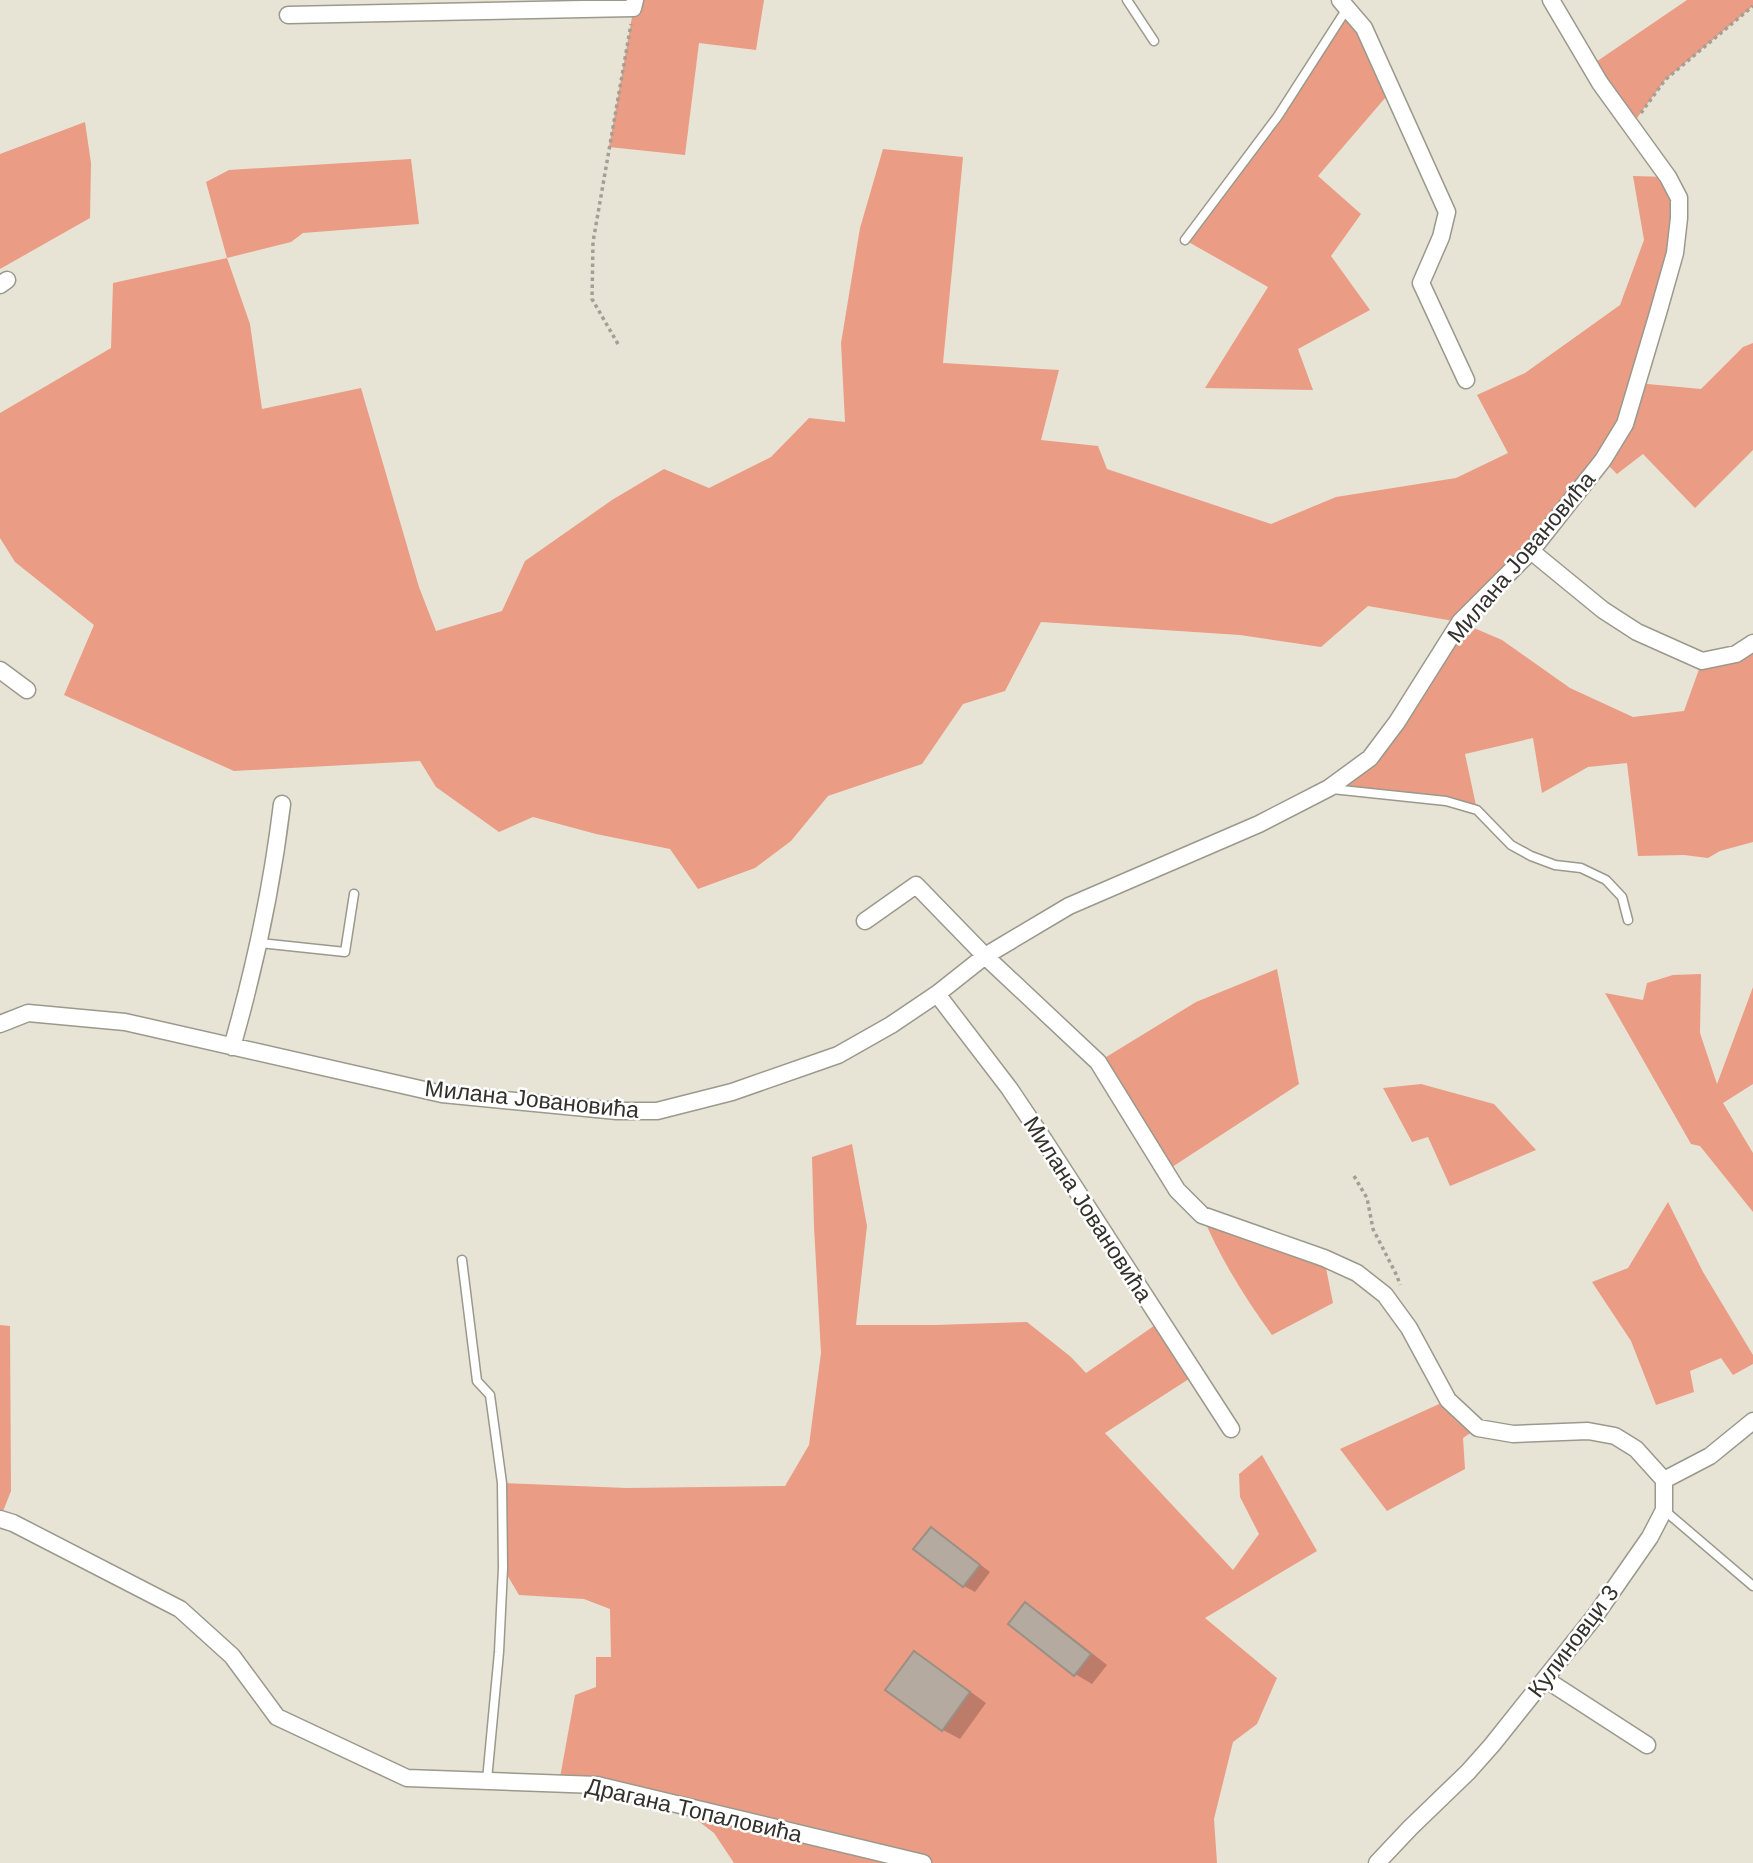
<svg xmlns="http://www.w3.org/2000/svg" width="1753" height="1863" font-family="Helvetica,sans-serif">
<style>
.green{fill:#eb9c84}
.shadow{fill:#0003}
.building{fill:#b4aa9f;stroke:#9a9085;stroke-width:2}
.lines{fill:none;stroke-linecap:round;stroke-linejoin:round}
.lane-casing{stroke:#9b998c;stroke-width:11}
.street-casing{stroke:#9b998c;stroke-width:19}
.path{stroke:#a29f95;stroke-width:3.5;stroke-dasharray:3.5 3.5;stroke-linecap:butt}
.lane{stroke:#fff;stroke-width:8}
.street{stroke:#fff;stroke-width:16}
.labels{text-anchor:middle;dominant-baseline:central;stroke-width:5;stroke-linejoin:round;paint-order:stroke}
.street-label{font-size:23px;fill:#32312c;stroke:#fff}
</style>
<rect width="100%" height="100%" fill="#e7e4d6"/>
<path class="green" d="M635 0H764L756 50 699 43 685 155 609 147Z
M1687 0H1753V6L1665 80 1631 126 1590 66Z
M1348 7 1392 90 1318 176 1361 214 1331 256 1370 310 1298 349 1313 390 1205 388 1268 287 1185 240 1278 116Z
M85 122 91 163 90 218 0 269V154Z
M883 149 963 157 943 363 1059 370 1041 440 1098 446 1107 469 1271 524 1336 497 1456 478 1508 453 1477 395 1525 373 1620 305 1644 240 1633 176 1668 177 1679 218 1637 383 1701 389 1743 347 1753 343V450L1695 508 1643 454 1617 474 1604 461 1460 622 1502 640 1570 688 1633 717 1684 711 1702 661 1753 643V842L1720 851 1708 858 1684 855 1638 856 1627 763 1588 767 1542 793 1533 738 1465 754 1477 810 1446 801 1329 788 1370 758 1459 622 1368 606 1321 647 1240 635 1041 622 1005 691 963 704 922 764 828 796 791 841 755 868 698 889 670 849 596 834 533 817 499 832 436 787 420 761 234 771 64 695 94 625 15 562 0 538V413L111 348 113 283 227 258 206 182 229 170 411 159 419 224 303 233 291 242 227 258 250 324 262 409 361 388 419 587 436 631 502 611 525 561 612 500 664 469 709 488 771 457 809 418 845 422 841 343 860 228Z
M1277 969 1299 1084 1166 1171 1098 1062 1196 1002Z
M1701 974 1700 1033 1717 1084 1753 987V1084L1723 1103 1753 1153V1212L1700 1146 1691 1144 1605 993 1643 1000 1647 983 1673 975Z
M1421 1084 1494 1104 1536 1150 1450 1186 1428 1137 1412 1142 1383 1088Z
M852 1144 867 1226 856 1325H935L1027 1322 1071 1357 1086 1373 1161 1321 1195 1375 1105 1433 1233 1570 1259 1534 1240 1497 1239 1474 1262 1455 1317 1551 1205 1618 1277 1678 1257 1724 1233 1742 1214 1819 1217 1863H734L714 1833 676 1804 559 1783 575 1695 596 1687V1657H611L610 1609 584 1599 519 1595 503 1568 502 1483 627 1488 785 1486 809 1445 821 1353 814 1227 812 1157Z
M1668 1202 1703 1272 1753 1355V1364L1733 1375 1721 1358 1690 1371 1694 1392 1656 1405 1631 1341 1592 1282 1628 1268Z
M1202 1215 1324 1258 1333 1303 1272 1335C1245 1298 1220 1258 1202 1215Z
M0 1325 10 1326 11 1491 0 1519Z
M1448 1400 1478 1428 1463 1438 1465 1469 1387 1511 1340 1449Z"/>
<path class="shadow" d="M931 1529 942 1535 990 1572 975 1592 964 1586 916 1549Z
M1026 1605 1042 1614 1107 1665 1092 1684 1075 1674Z
M914 1653 931 1663 986 1703 960 1739 943 1730Z"/>
<path class="building" d="M931 1527 980 1565 963 1587 913 1549Z
M1025 1602 1091 1654 1074 1676 1008 1624Z
M914 1651 970 1692 942 1731 885 1690Z"/>
<g class="lines">
<g class="lane-casing">
<path id="lane" d="M1127 0 1154 41
M1185 240 1278 116 1348 7
M1332 789 1446 801 1477 810 1511 845 1531 856 1555 865 1581 868 1606 880 1622 897 1628 920
M260 943 345 952 354 894
M462 1260 477 1381 490 1395 502 1483 503 1568 499 1652 487 1780
M1664 1510 1753 1586"/>
</g>
<g class="street-casing">
<path id="street" d="M1340 0 1364 28 1447 212 1441 237 1421 283 1466 380
M288 15 633 8 635 0
M0 285 7 280
M1531 551 1603 610 1637 632 1702 661 1736 654 1753 643
M0 670 27 690
M865 921 916 885 985 956 1098 1062 1177 1190 1202 1215 1324 1258 1357 1273 1385 1295 1409 1328 1448 1400 1478 1428 1513 1434 1588 1431 1615 1436 1636 1449 1664 1480
M937 994 1009 1088 1044 1140 1231 1429
M0 1024 28 1013 125 1022 442 1094 617 1111H657L732 1092 838 1055 891 1025 937 994 985 956 1069 906 1259 824 1329 788 1370 758 1397 722 1460 622 1531 551 1603 460 1625 424 1658 313 1675 253 1679 218V198L1668 177 1600 83 1551 0
M232 1047C255 967 272 887 282 804
M1664 1480 1710 1456 1753 1421
M0 1519 13 1523 180 1609 232 1656 277 1717 407 1778 597 1785 923 1863
M1545 1679 1647 1745
M1377 1863 1410 1828 1468 1772 1492 1745 1595 1616 1650 1537 1664 1510V1480"/>
</g>
<path class="path" d="M1641 113 1665 80 1753 6
M618 344 592 299 593 242 631 24
M1354 1176 1367 1198 1373 1229 1397 1276 1400 1285"/>
<use href="#lane" class="lane"/>
<use href="#street" class="street"/>
</g>
<g class="labels">
<g class="street-label">
<text transform="translate(1521 557) rotate(-50)">Милана Јовановића</text>
<text transform="translate(532 1099) rotate(6)">Милана Јовановића</text>
<text transform="translate(1088 1209) rotate(57)">Милана Јовановића</text>
<text transform="translate(1573 1641) rotate(-53)">Кулиновци 3</text>
<text transform="translate(694 1810) rotate(13)">Драгана Топаловића</text>
</g>
</g>
</svg>
